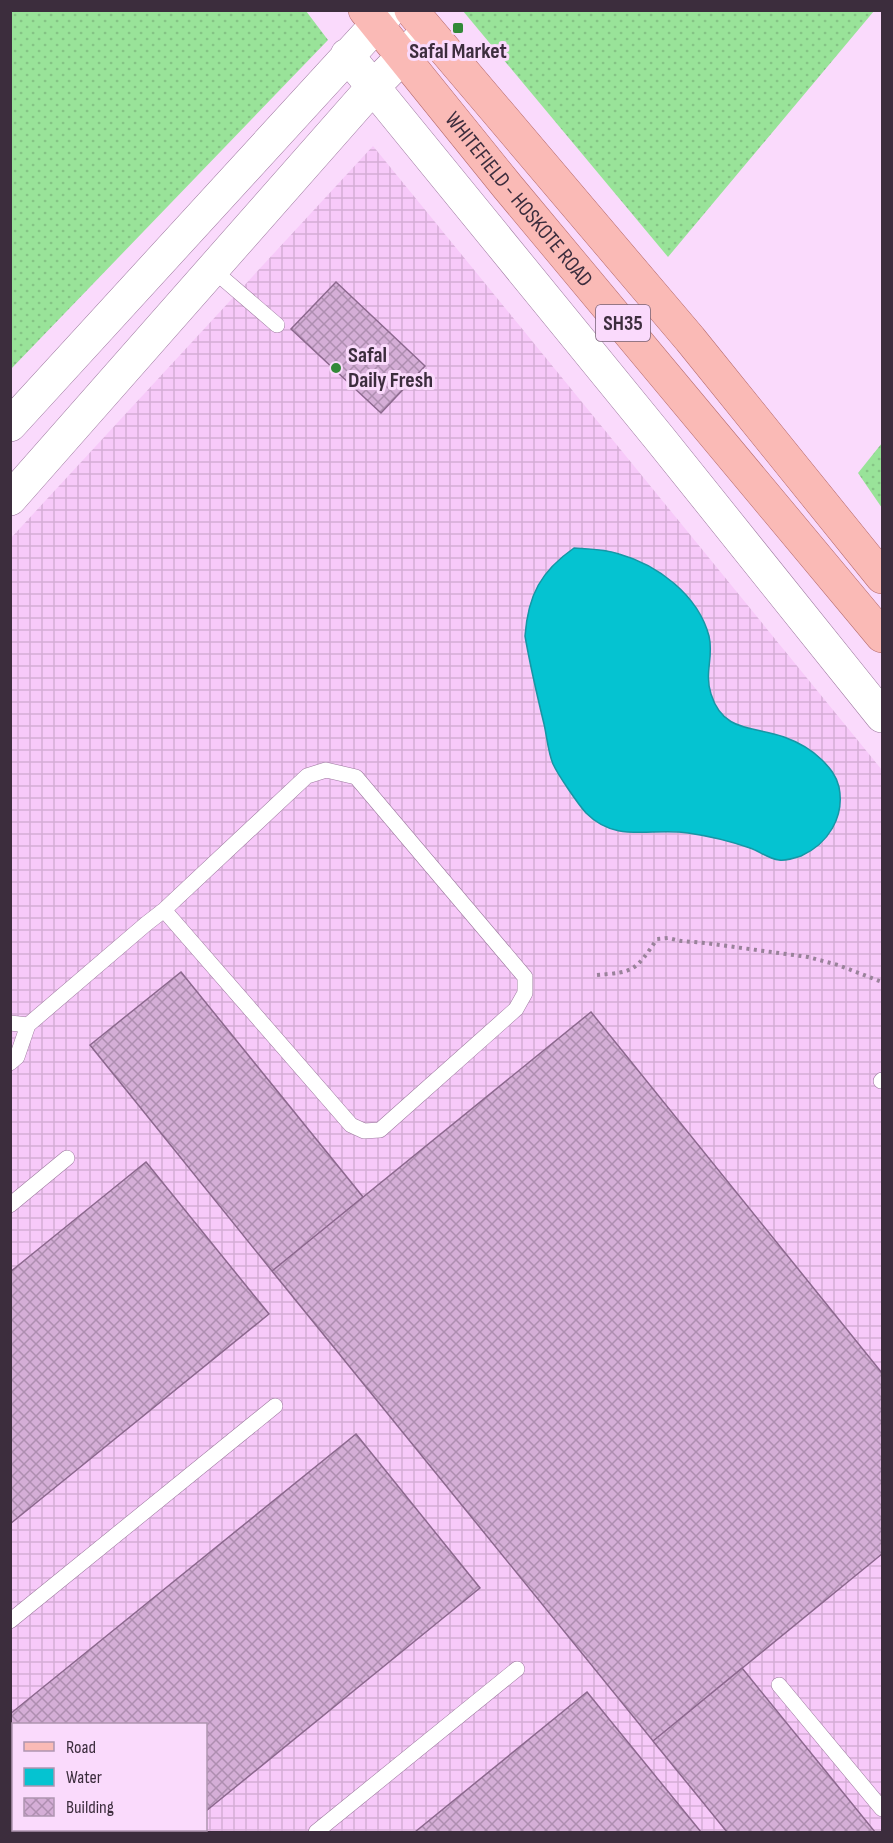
<svg xmlns="http://www.w3.org/2000/svg" width="893" height="1843" font-family="'Sofia Sans Condensed',sans-serif">
<style>
.industrial{fill:url(#industrial-grid);fill-rule:evenodd}
.grass{fill:url(#grass-dots)}
.water{fill:#05c3d1;stroke:#1696a5;stroke-width:1.5}
.building{fill:url(#building-cross-hatch);stroke:#8c688e;stroke-width:1.5}
.lines{fill:none;stroke-linecap:round;stroke-linejoin:round}
.lane-casing{stroke:#9d799f;stroke-width:16}
.secondary-casing{stroke:#9d799f;stroke-width:34}
.primary-casing{stroke:#b56b6c;stroke-width:34}
.path{stroke:#99829a;stroke-width:4;stroke-dasharray:3 4.5;stroke-linecap:butt}
.lane{stroke:#fff;stroke-width:15}
.secondary{stroke:#fff;stroke-width:33}
.primary{stroke:#fabab6;stroke-width:33}
.poi-dot{fill:#328938;stroke:#fadafc;stroke-width:2}
.labels{text-anchor:middle;dominant-baseline:central;stroke-width:6;stroke-linejoin:round;paint-order:stroke}
.shield{fill:#fadafc;stroke:#756176;stroke-width:1.5}
.shield-label{font-size:21px;font-weight:bold;fill:#3c2d3d}
.poi-label{font-size:22px;font-weight:bold;fill:#3c2d3d;stroke:#fadafc}
.street-label{font-size:22px;fill:#3c2d3d;stroke:#fadafc}
</style>
<defs>
<pattern id="industrial-grid" width="8" height="8" patternUnits="userSpaceOnUse" patternTransform="scale(1.5)"><rect width="8" height="8" fill="#f7c9f9"/><path d="M0 4h8M4 0v8" fill="none" stroke="#d5add6"/></pattern>
<pattern id="grass-dots" width="8" height="8" patternUnits="userSpaceOnUse" patternTransform="scale(1.5)"><rect width="8" height="8" fill="#99e399"/><path d="M2 2h.1M6 6h.1" fill="none" stroke="#85c385" stroke-width="1.8" stroke-linecap="round"/></pattern>
<pattern id="building-cross-hatch" width="8" height="8" patternUnits="userSpaceOnUse" patternTransform="scale(1.5)"><rect width="8" height="8" fill="#d5aed7"/><path d="M0 0l8 8M0 8l8-8" fill="none" stroke="#ae8eb0"/></pattern>
</defs>
<rect width="100%" height="100%" fill="#fadafc"/>
<path class="industrial" d="M373 146 882 770V1832H11L10 539ZM14 1724H206V1830H14Z"/>
<path class="grass" d="M11 10 306 11 328 40 11 369Z
M463 11H874L668 257Z
M882 443V508L858 473Z"/>
<path class="water" d="M574 548C589 549 605 549 619 554 658 565 698 595 709 636 714 657 704 672 711 694 723 733 754 726 784 737 798 742 812 750 822 760 830 768 836 775 839 787 845 817 828 844 801 856 795 858 786 861 779 860 769 859 759 851 750 848 730 841 709 836 688 833 651 827 617 844 586 813 578 804 558 775 553 764 548 752 547 737 544 724 537 695 530 665 525 636 528 595 541 571 574 548Z"/>
<path class="building" d="M336 282 425 366 381 413 291 329Z
M181 972 363 1197 272 1271 90 1045Z
M591 1012 882 1373V1554L653 1741 272 1271Z
M146 1162 269 1314 10 1524V1272Z
M356 1434 480 1588 206 1811V1724H14V1787L10 1783V1714Z
M742 1668 875 1832H727L653 1741Z
M587 1692 701 1832H415Z
M48 1830H183L179 1832H51Z"/>
<g class="lines">
<g class="lane-casing">
<path id="lane" d="M212 269 277 325
M10 1023 28 1025
M10 1063 17 1057 28 1025 146 924 164 910 307 776 326 770 356 777 525 977V993L516 1009 380 1130 364 1131 351 1125 164 910
M881 1081 882 1080
M10 1205 67 1158
M10 1621 275 1406
M779 1685 882 1809
M316 1832 517 1669"/>
</g>
<g class="secondary-casing">
<path id="secondary" d="M347 55 660 439 882 716
M10 425 390 10
M10 499 372 88 427 32"/>
</g>
<g class="primary-casing">
<g id="primary">
<path id="s1" d="M365 10 507 186 882 636"/>
<path d="M411 10 690 339 882 577"/>
</g>
</g>
<path class="path" d="M597 975C635 972 635 971 657 939L668 938 681 941 705 943 808 957 838 965 882 982"/>
<use href="#lane" class="lane"/>
<use href="#secondary" class="secondary"/>
<use href="#primary" class="primary"/>
</g>
<g class="poi-dot">
<rect x="452" y="22" width="12" height="12" rx="3"/>
<circle cx="336" cy="368" r="6"/>
</g>
<g class="labels">
<rect class="shield" x="596" y="305" width="54" height="36" rx="4.5"/>
<g class="shield-label">
<text x="623" y="323">SH35</text>
</g>
<g class="poi-label">
<text x="458" y="51">Safal Market</text>
<text x="348" y="355" text-anchor="start">Safal<tspan x="348" dy="25">Daily Fresh</tspan></text>
</g>
<g class="street-label">
<text stroke="none"><textPath href="#s1" startOffset="244">WHITEFIELD - HOSKOTE ROAD</textPath></text>
</g>
</g>
<rect width="893" height="1843" fill="none" stroke="#3c2d3d" stroke-width="24"/>
<rect x="12" y="1723" width="195" height="108" fill="#fadafc" stroke="#ae95b0" stroke-width="1.5"/>
<rect x="24" y="1742" width="30" height="9" fill="#fabab6" stroke="#ae95b0" stroke-width="1.5"/>
<text x="66" y="1753" font-size="18" fill="#3c2d3d">Road</text>
<rect x="24" y="1768" width="30" height="18" fill="#05c3d1" stroke="#ae95b0" stroke-width="1.5"/>
<text x="66" y="1783" font-size="18" fill="#3c2d3d">Water</text>
<rect x="24" y="1798" width="30" height="18" fill="url(#building-cross-hatch)" stroke="#ae95b0" stroke-width="1.5"/>
<text x="66" y="1813" font-size="18" fill="#3c2d3d">Building</text>
</svg>
